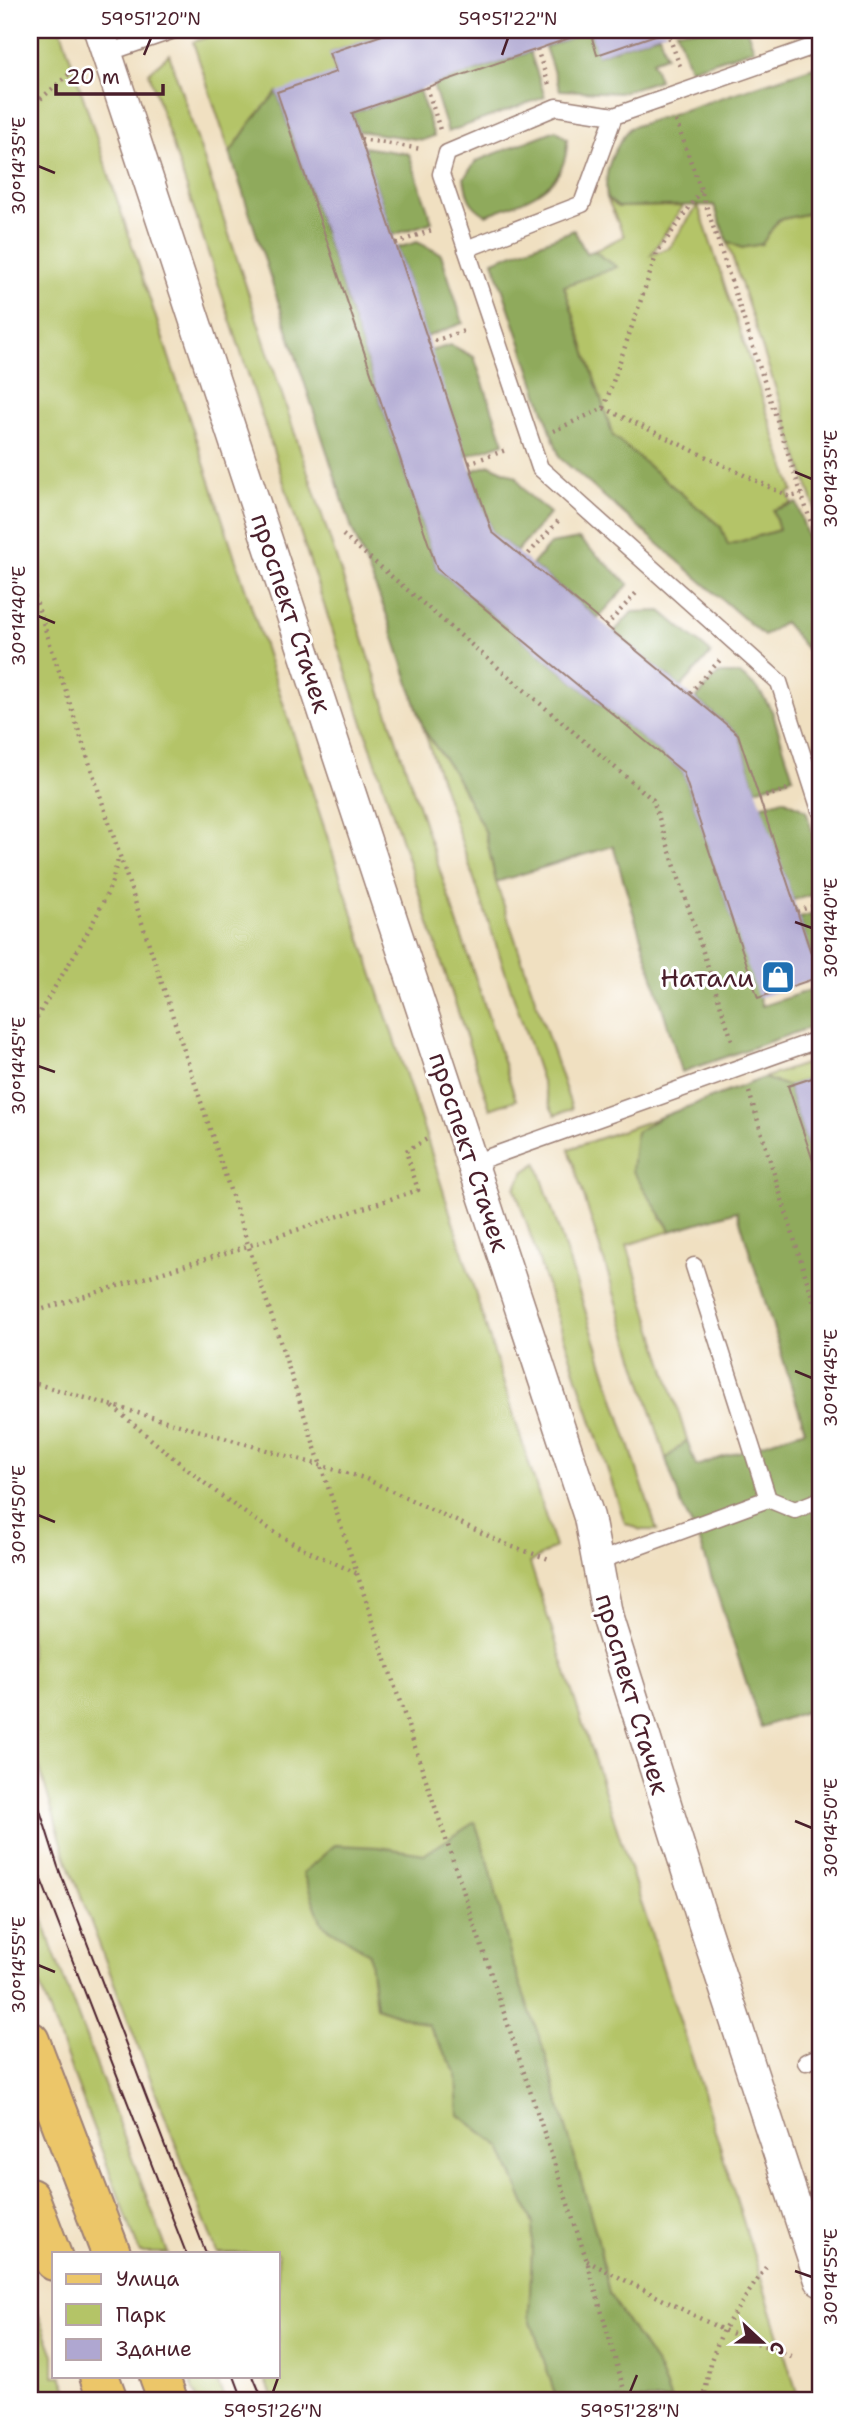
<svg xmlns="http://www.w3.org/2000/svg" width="850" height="2430" font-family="'Shantell Sans',sans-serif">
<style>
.green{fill:#b4c467;stroke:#7f7249;stroke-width:2}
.forest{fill:#8faa5c;stroke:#6c6444;stroke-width:2}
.building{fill:#afa7d1}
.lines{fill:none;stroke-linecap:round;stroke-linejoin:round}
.lane-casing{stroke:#9d8076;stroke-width:19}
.street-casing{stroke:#9d8076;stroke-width:33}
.primary-casing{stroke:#9d8076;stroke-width:42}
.path{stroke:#9d8076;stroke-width:4.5;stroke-dasharray:2 5;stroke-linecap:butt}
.lane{stroke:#fff;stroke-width:16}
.street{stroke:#fff;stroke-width:30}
.primary{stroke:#ecc669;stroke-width:38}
.tram{stroke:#4a1f2b;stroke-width:2}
.ticks{fill:none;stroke:#4a1f2b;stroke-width:2.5}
.labels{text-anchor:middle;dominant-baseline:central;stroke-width:6;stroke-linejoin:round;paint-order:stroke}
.street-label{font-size:26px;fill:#4a1f2b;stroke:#fff}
.poi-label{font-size:26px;fill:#4a1f2b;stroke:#fff;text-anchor:end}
.neatline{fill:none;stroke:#4a1f2b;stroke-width:2.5}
.ticks-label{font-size:18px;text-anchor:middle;fill:#4a1f2b}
</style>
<rect width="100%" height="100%" fill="#fff"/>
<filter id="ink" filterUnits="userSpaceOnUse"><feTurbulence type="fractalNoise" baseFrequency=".0143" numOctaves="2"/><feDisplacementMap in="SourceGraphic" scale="14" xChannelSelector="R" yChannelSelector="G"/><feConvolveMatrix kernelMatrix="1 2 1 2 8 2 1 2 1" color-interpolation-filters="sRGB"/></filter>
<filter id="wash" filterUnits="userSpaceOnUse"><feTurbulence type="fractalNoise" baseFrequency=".00686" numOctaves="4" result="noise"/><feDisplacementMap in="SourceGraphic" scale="28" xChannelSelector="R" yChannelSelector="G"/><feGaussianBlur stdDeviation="1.57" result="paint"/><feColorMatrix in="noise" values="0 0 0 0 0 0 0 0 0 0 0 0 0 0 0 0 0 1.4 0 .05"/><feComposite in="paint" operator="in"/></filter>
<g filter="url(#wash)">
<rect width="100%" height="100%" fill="#f0e0c1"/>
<path class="green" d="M30 30H61L427 1139 555 1547 530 1563 695 2067 799 2400H274L264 2376H278V2253H217L66 1857 30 1735V680L35 675 34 636 30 624Z
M229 30H397L330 53 336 72 251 122 230 153 193 42Z
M169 54 516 1100 490 1109 149 73Z
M607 198 618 207 683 206 651 255 669 248 698 205 793 491 788 493 792 503 773 510 779 530 728 545 721 527 613 436 564 286 616 267 594 251 624 236Z
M820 211V523L727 241 742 248 778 220Z
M424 730 454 773 485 831 496 882 572 1109 555 1115 551 1108Z
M820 1059V1081L818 1076 788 1086 763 1078Z
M661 1117 636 1132 661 1217 671 1231 627 1245 687 1440 666 1459 569 1149Z
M537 1163 657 1530H641L625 1523 515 1188 524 1172Z
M30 1880 52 1948 168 2253H140L30 1959Z
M30 2293 54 2355V2376H62L72 2400H30Z
M188 2376H215L225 2400H198Z"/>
<path class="forest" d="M676 30H747L754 49 690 69Z
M590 31 598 55 659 34 666 56 652 61 659 80 619 93 560 90 545 47Z
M530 52 545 97 448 132 433 85Z
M820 65V211L778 220 762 244 742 248 727 241 714 205 618 207 607 198C603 168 613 152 629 128Z
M419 90 434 136 423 140 358 131 352 113Z
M277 92 437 569 683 772 762 1006 820 987V1024L682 1072 613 846 496 882 485 831 454 773 424 730 386 613 352 529 230 153 251 122Z
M556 130 567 139C568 190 525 200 486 215 469 205 467 197 464 178L476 161Z
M363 147 409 154 432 222 393 235Z
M574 230 586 253 594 251 617 267 564 286 613 436 721 527 728 545 779 530 773 510 797 503 820 579V665L784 622 764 636 560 458 493 261Z
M417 242 441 254 463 323 426 337 397 248Z
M451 345 474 357 504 443 466 456 430 351Z
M490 465 517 477C523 494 537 502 550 513L516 552 492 532 471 471Z
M579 539 629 584 598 618 532 565 550 544Z
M661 611 711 653 681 687 614 632 632 612Z
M718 674H740L759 690 772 711 793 777 756 789 738 734 696 699Z
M783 799 806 810 820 860V893L793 900 761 806Z
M818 913 820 914 819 977 799 918Z
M763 1078 788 1086 820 1184V1476L816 1479V1501L820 1510V1707L761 1727 700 1542 682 1506 666 1459 687 1440 696 1466 805 1430 737 1211 671 1231 632 1170 636 1132 661 1117Z
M475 1822 490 1867 512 1961 545 2053 598 2240 609 2294 658 2368 671 2400H557L529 2315 533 2224 501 2147 459 2115 457 2073 428 2025 376 2007 369 1953 322 1924 303 1873 335 1845 378 1847 425 1854Z"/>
<g id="blocks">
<path class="building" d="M397 30H670L597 55 590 31 352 113 492 532 738 734 819 977 758 998 683 772 437 569 277 92 336 72 329 53Z
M818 1076 820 1081V1182L788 1086Z"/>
</g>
</g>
<g filter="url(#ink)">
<use href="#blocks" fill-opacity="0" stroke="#9d8076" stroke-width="2"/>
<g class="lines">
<g class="lane-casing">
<path id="lane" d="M820 44 614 116 556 107 447 153 441 174 540 468 779 682 820 810
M107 53 174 30
M466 249 582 204 614 116
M473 1163 820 1039
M768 1499 795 1510 820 1500
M596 1562 768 1499 694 1266
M806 2062 820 2056"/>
</g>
<g class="street-casing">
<path id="street" d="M99 30 589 1517 608 1619 702 1919 820 2280"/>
</g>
<g class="primary-casing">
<path id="primary" d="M30 2041 111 2253
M30 2198 54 2261
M99 2376 108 2400
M159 2376 168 2400"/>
</g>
<path class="path" d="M667 31 680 66
M537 49 549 85
M427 87 440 130
M30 108 74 70
M676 121 701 190 820 550
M361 139 421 149
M396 243 435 229
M428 343 467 330
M604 408 790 497 802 494
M553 431 604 408 657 253 701 191
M469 463 506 450
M343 535 653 800 733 1043
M524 559 559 520
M30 583 321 1466 587 2261 627 2400
M606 626 639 590
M690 693 720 660
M759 799 787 789
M797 911 820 904
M30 1030C54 985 84 944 105 898 112 885 115 870 119 856
M749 1092 820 1323
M30 1313 248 1246 418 1190 406 1151 427 1139
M30 1382 364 1478 510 1546 552 1560
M113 1407C170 1455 227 1506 293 1543 313 1554 335 1563 356 1573
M587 2261 723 2330 794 2357
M704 2400 710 2363 723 2330 766 2267"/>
<use href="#lane" class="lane"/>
<use href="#street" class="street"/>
<use href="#primary" class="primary"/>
<path class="tram" d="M30 1779 58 1867 206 2253
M30 1845 39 1874 186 2253
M234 2376 243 2400
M253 2376 263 2400"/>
</g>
</g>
<path class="ticks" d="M144 55 151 38M502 55 508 38M38 166 55 173M795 472 812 479M38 616 55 623M795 922 812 928M38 1066 55 1072M795 1371 812 1378M38 1515 55 1522M795 1821 812 1828M38 1965 55 1972M795 2271 812 2277M273 2392 279 2375M630 2392 637 2375"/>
<defs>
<g id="shop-square" transform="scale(1.75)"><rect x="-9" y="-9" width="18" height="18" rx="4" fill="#1f6fb2" stroke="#fff"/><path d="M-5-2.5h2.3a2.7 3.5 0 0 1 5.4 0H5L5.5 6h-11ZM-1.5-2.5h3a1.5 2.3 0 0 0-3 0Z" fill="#fff"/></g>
</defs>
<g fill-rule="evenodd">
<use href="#shop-square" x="778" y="977"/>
</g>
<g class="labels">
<g class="street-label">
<text transform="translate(292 613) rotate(72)">проспект Стачек</text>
<text transform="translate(470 1152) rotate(72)">проспект Стачек</text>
<text transform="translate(633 1694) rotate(74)">проспект Стачек</text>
</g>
<g class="poi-label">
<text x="754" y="977">Натали</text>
</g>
</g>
<rect width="850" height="2430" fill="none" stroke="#fff" stroke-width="77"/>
<rect x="52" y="2252" width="228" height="126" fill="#ffffff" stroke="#b7a5aa" stroke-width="2"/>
<rect x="66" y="2274" width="35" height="10" fill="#ecc669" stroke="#b7a5aa" stroke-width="2"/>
<text x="116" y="2286" font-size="21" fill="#4a1f2b">Улица</text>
<rect x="66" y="2304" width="35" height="21" fill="#b4c467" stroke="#b7a5aa" stroke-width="2"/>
<text x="116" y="2322" font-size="21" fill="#4a1f2b">Парк</text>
<rect x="66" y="2339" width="35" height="21" fill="#afa7d1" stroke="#b7a5aa" stroke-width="2"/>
<text x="116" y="2356" font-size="21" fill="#4a1f2b">Здание</text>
<g transform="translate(762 2342) rotate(112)" stroke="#ffffff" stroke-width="5" paint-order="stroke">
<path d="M0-5L12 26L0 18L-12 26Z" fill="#4a1f2b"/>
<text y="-10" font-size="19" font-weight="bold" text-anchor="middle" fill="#4a1f2b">С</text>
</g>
<path d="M56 84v10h107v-10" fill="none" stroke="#4a1f2b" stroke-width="3.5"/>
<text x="66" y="84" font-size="21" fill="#4a1f2b" stroke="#ffffff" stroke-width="5" paint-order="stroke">20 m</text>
<rect x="38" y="38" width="774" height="2354" class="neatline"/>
<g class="ticks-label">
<text x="151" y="25">59°51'20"N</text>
<text x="508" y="25">59°51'22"N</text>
<text transform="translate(19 166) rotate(-90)" y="6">30°14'35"E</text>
<text transform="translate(831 479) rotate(-90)" y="6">30°14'35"E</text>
<text transform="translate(19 616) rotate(-90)" y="6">30°14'40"E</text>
<text transform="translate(831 928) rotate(-90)" y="6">30°14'40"E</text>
<text transform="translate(19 1066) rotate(-90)" y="6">30°14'45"E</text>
<text transform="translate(831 1378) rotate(-90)" y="6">30°14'45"E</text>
<text transform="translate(19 1515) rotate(-90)" y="6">30°14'50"E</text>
<text transform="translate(831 1828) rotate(-90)" y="6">30°14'50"E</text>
<text transform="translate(19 1965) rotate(-90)" y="6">30°14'55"E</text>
<text transform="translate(831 2277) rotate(-90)" y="6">30°14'55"E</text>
<text x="273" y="2417">59°51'26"N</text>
<text x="630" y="2417">59°51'28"N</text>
</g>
</svg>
